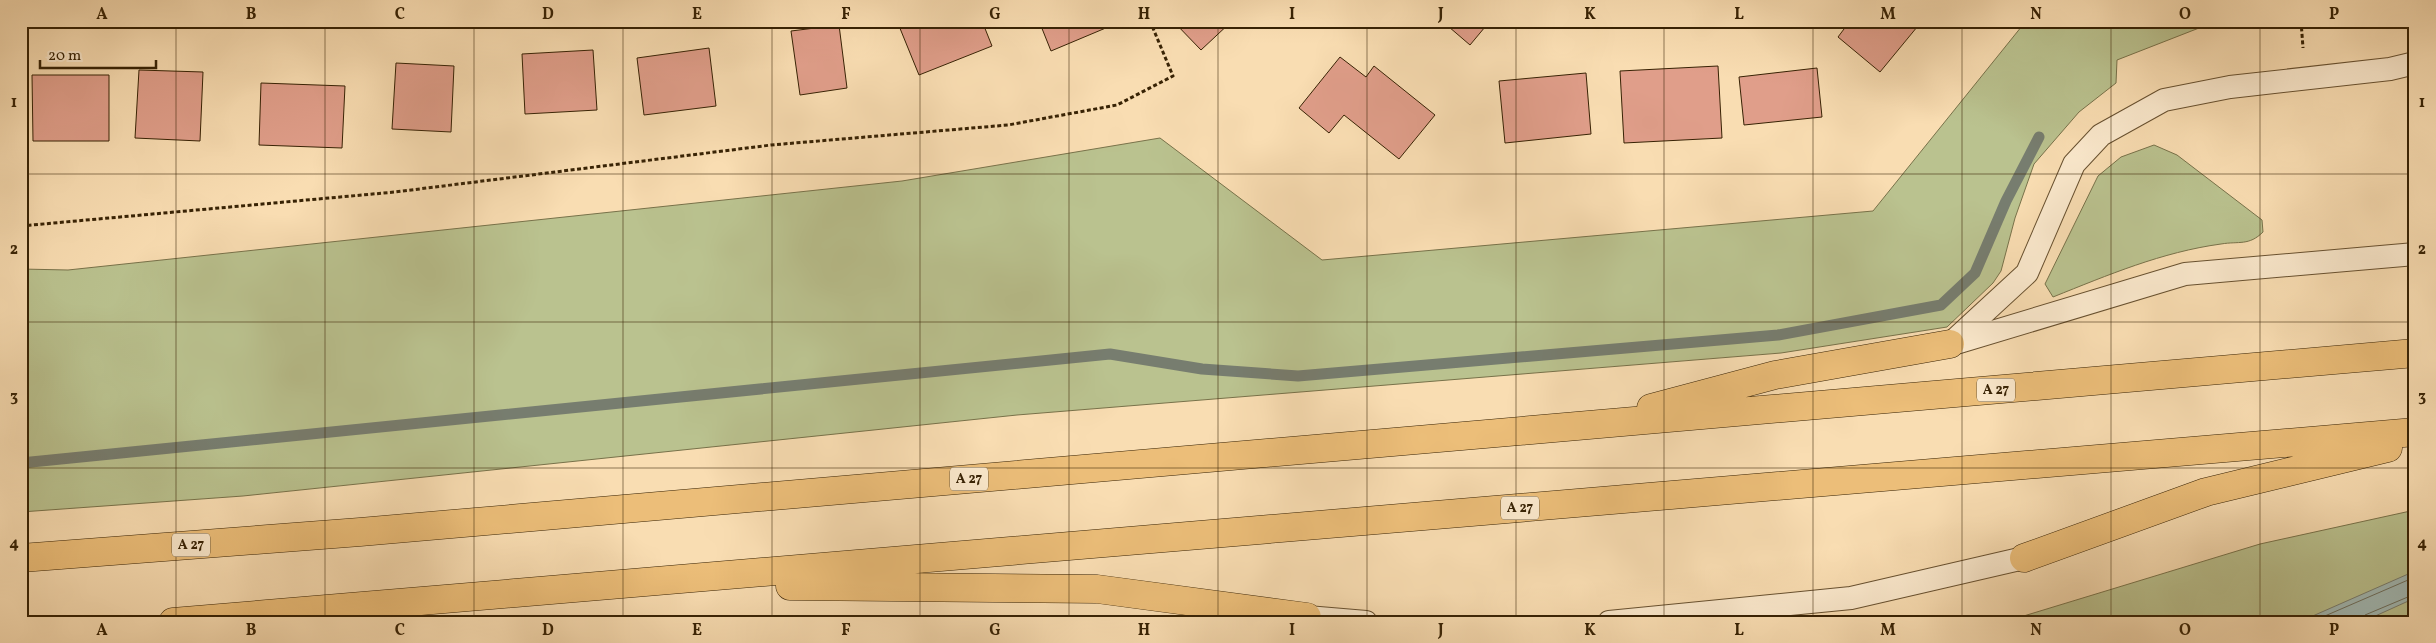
<svg xmlns="http://www.w3.org/2000/svg" width="2436" height="643" font-family="Vollkorn,serif">
<style>
.green{fill:#bac28f;stroke:#78724a}
.water{fill:#a1bab6;stroke:#777d6f}
.lines{fill:none;stroke-linecap:round;stroke-linejoin:round}
.shore{stroke:#6c6e5d;stroke-width:1}
.stream{stroke:#777d6f;stroke-width:11}
.building{fill:#e09e8a;stroke:#372204}
.lane-casing{stroke:#685130;stroke-width:24}
.highway-casing{stroke:#372204;stroke-width:29}
.path{stroke:#372204;stroke-width:3;stroke-dasharray:4 2.5;stroke-linecap:butt}
.lane{stroke:#fbe9cd;stroke-width:22}
.highway{stroke:#ecbe79;stroke-width:28}
.grid{fill:none;stroke:#372204;stroke-width:1;stroke-opacity:0.55}
.labels{text-anchor:middle;dominant-baseline:central;stroke-width:4.5;stroke-linejoin:round;paint-order:stroke}
.shield{fill:#fbe9cd;stroke:#725e40;stroke-width:1}
.shield-label{font-size:14px;font-weight:bold;fill:#372204}
.neatline{fill:none;stroke:#372204;stroke-width:2}
.grid-label{font-size:16px;text-anchor:middle;font-weight:bold;fill:#372204}
</style>
<rect width="100%" height="100%" fill="#f9ddb2"/>
<filter id="stains"><feTurbulence type="fractalNoise" baseFrequency=".004" numOctaves="4"/><feColorMatrix values="0 0 0 0 .2 0 0 0 0 .09 0 0 0 0 .02 0 0 0 .5 -.17"/></filter>
<radialGradient id="worn" r=".72"><stop offset=".6" stop-color="#630" stop-opacity="0"/><stop offset="1" stop-color="#630" stop-opacity=".3"/></radialGradient>
<path class="green" d="M2026 21H2217L2117 60 2116 83 2079 112 2034 164 2015 218 2001 271 1993 283 1947 327 1781 353 1017 415 243 496 21 512V269L68 270 902 181 1160 138 1322 260 1873 211Z
M2154 145 2177 155 2262 220 2263 232C2249 246 2239 241 2221 244 2162 252 2108 275 2053 297L2045 284 2098 176 2121 157Z
M2415 510V622H2004L2260 544Z
M854 616 905 622H786Z"/>
<path class="water" d="M2415 571V598L2362 622H2299Z"/>
<g class="lines">
<path class="shore" d="M2311 622 2415 577
M2362 622 2365 615 2415 594"/>
<path class="stream" d="M21 463 1110 354 1202 369 1298 376 1778 335 1941 305 1975 273 2006 201 2039 137"/>
</g>
<path class="building" d="M897 21H982L992 46 919 75Z
M1039 21H1120V22L1051 51Z
M1173 21H1232L1201 50Z
M1442 21H1490L1470 45Z
M1850 21H1922L1880 72 1838 37Z
M1972 21H1986L1980 28Z
M839 25 847 88 800 95 791 31Z
M709 48 716 106 644 115 637 58Z
M593 50 597 110 525 114 522 54Z
M1340 57 1366 77 1374 66 1435 115 1399 159 1344 115 1329 133 1299 108Z
M396 63 454 66 451 132 392 129Z
M1718 66 1722 138 1624 143 1620 71Z
M1817 68 1822 117 1744 125 1739 77Z
M139 70 203 72 200 141 135 138Z
M1586 73 1591 134 1505 143 1499 81Z
M32 75H109V141H33Z
M261 83 345 86 342 148 259 145Z"/>
<g class="lines">
<g class="lane-casing">
<path id="lane" d="M1956 343 2185 274 2415 254
M1950 344 2027 273 2074 164 2101 135 2164 100 2230 87 2390 69 2415 63
M1307 617 1366 622
M1609 622 1851 598 2024 558"/>
</g>
<g class="highway-casing">
<path id="highway" d="M1651 408 1775 375 1950 344
M21 558 360 532 2415 353
M2024 558 2206 492 2388 448
M790 586 1097 589 1307 617
M173 622 2415 432"/>
</g>
<path class="path" d="M2301 21 2303 48
M21 226 395 192 771 145 1008 125 1117 105 1173 76 1150 21"/>
<use href="#lane" class="lane"/>
<use href="#highway" class="highway"/>
</g>
<path class="grid" d="M176 21V622M325 21V622M474 21V622M623 21V622M772 21V622M920 21V622M1069 21V622M1218 21V622M1367 21V622M1516 21V622M1664 21V622M1813 21V622M1962 21V622M2111 21V622M2260 21V622M21 174H2415M21 322H2415M21 468H2415"/>
<g class="labels">
<g class="shield">
<rect x="1977" y="378.5" width="38" height="23" rx="4"/>
<rect x="950" y="467.5" width="38" height="23" rx="4"/>
<rect x="1501" y="496.5" width="38" height="23" rx="4"/>
<rect x="172" y="533.5" width="38" height="23" rx="4"/>
</g>
<g class="shield-label">
<text x="1996" y="390">A 27</text>
<text x="969" y="479">A 27</text>
<text x="1520" y="508">A 27</text>
<text x="191" y="545">A 27</text>
</g>
</g>
<rect width="2436" height="643" fill="none" stroke="#f9ddb2" stroke-width="55"/>
<path d="M40 60v8h116v-8" fill="none" stroke="#372204" stroke-width="2.5"/>
<text x="48" y="60" font-size="15" fill="#372204" stroke="#fbe9cd" stroke-width="4" paint-order="stroke">20 m</text>
<rect x="28" y="28" width="2380" height="588" class="neatline"/>
<g class="grid-label">
<text x="102" y="19">A</text>
<text x="251" y="19">B</text>
<text x="400" y="19">C</text>
<text x="548" y="19">D</text>
<text x="697" y="19">E</text>
<text x="846" y="19">F</text>
<text x="995" y="19">G</text>
<text x="1144" y="19">H</text>
<text x="1292" y="19">I</text>
<text x="1441" y="19">J</text>
<text x="1590" y="19">K</text>
<text x="1739" y="19">L</text>
<text x="1888" y="19">M</text>
<text x="2036" y="19">N</text>
<text x="2185" y="19">O</text>
<text x="2334" y="19">P</text>
<text x="14" y="107">1</text>
<text x="2422" y="107">1</text>
<text x="14" y="254">2</text>
<text x="2422" y="254">2</text>
<text x="14" y="401">3</text>
<text x="2422" y="401">3</text>
<text x="14" y="548">4</text>
<text x="2422" y="548">4</text>
<text x="102" y="635">A</text>
<text x="251" y="635">B</text>
<text x="400" y="635">C</text>
<text x="548" y="635">D</text>
<text x="697" y="635">E</text>
<text x="846" y="635">F</text>
<text x="995" y="635">G</text>
<text x="1144" y="635">H</text>
<text x="1292" y="635">I</text>
<text x="1441" y="635">J</text>
<text x="1590" y="635">K</text>
<text x="1739" y="635">L</text>
<text x="1888" y="635">M</text>
<text x="2036" y="635">N</text>
<text x="2185" y="635">O</text>
<text x="2334" y="635">P</text>
</g>
<rect width="100%" height="100%" filter="url(#stains)"/>
<rect width="100%" height="100%" fill="url(#worn)"/>
</svg>
